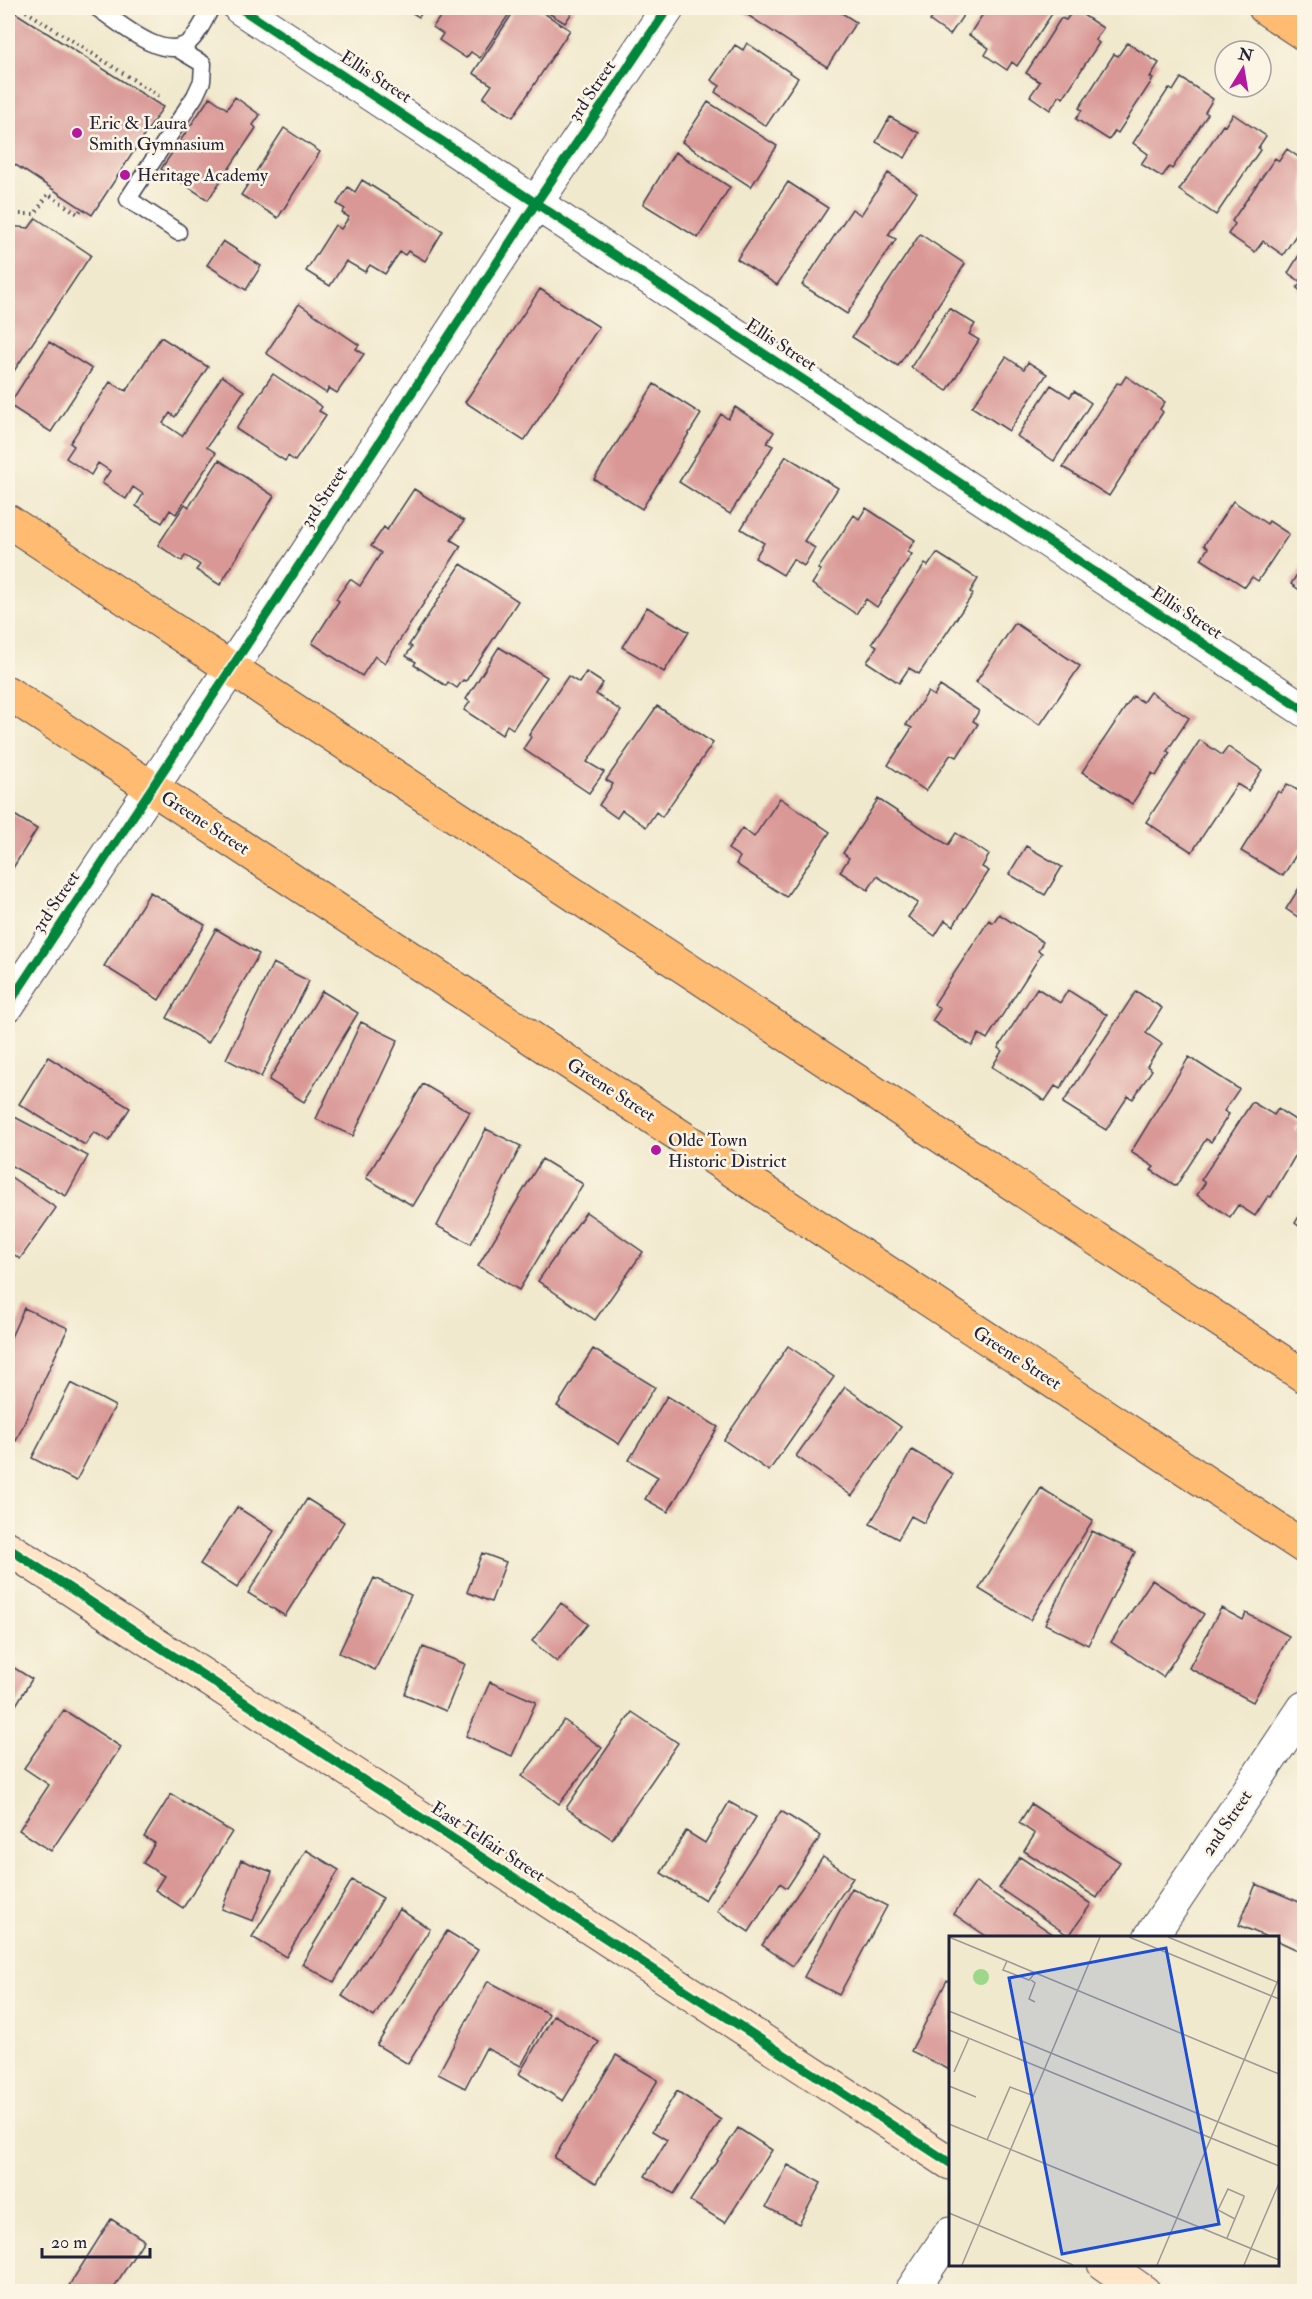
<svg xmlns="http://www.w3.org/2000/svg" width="1312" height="2299" font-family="'IM FELL Double Pica',serif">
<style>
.building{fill:#d99896}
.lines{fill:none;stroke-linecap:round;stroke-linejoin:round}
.lane-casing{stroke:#414051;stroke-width:19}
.street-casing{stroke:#414051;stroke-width:35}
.secondary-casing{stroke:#414051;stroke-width:35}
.primary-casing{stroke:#414051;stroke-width:35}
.path{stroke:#414051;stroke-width:4;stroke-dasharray:1.5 4.5;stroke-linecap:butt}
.lane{stroke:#fff;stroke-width:16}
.street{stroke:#fff;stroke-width:33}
.secondary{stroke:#ffe4c6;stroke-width:33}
.primary{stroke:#febb71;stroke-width:33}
.cycleway-casing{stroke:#fcf5e5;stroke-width:13}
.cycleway{stroke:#00873e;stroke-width:9}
.poi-dot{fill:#b5179e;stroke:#fcf5e5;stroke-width:2}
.labels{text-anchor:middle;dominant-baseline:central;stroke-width:5;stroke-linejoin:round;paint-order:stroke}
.street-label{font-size:18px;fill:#22223b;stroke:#fcf5e5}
.poi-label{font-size:18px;fill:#22223b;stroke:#fcf5e5;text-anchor:start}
.inset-road{fill:none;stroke:#9e9993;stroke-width:1.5}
.view{fill:#1d4ed8;fill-opacity:0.15;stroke:#1d4ed8;stroke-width:3}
.inset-edge{fill:none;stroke:#22223b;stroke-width:3}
</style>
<rect width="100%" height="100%" fill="#fcf5e5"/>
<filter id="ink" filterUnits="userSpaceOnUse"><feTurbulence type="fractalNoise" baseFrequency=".0167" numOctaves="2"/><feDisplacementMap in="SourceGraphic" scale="12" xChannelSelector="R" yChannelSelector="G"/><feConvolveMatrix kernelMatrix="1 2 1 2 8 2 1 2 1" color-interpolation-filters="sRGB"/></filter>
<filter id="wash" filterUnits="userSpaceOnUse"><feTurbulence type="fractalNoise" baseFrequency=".008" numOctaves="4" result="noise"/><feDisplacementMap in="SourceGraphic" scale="24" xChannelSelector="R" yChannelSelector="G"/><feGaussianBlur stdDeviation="1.35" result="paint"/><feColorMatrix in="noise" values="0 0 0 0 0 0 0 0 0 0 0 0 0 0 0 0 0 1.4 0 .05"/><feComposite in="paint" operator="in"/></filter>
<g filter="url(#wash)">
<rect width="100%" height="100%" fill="#f1e9cd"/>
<g id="blocks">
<path class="building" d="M8 8 163 107 92 215 8 160Z
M404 8H425L419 17Z
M446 8H513L480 58 471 52 466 58 439 40 443 34 433 27Z
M516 8H536L570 30 513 117 483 98 492 85 473 73Z
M540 8H575L565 23Z
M746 8H834L856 22 827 67 743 12Z
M938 8H968L950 35 930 21Z
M987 8H1049L1054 11 1017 66 1012 62 1007 70 985 55 989 48 969 35Z
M1074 9 1103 28 1095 40 1099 43 1063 98 1060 95 1050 110 1030 96 1040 82 1026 73 1061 18 1066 20Z
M747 43 798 78 766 126 715 92 720 86 711 80 735 45 743 50Z
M1127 43 1159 63 1150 77 1153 79 1118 133 1115 131 1109 140 1076 119 1082 110 1079 108 1114 54 1118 56Z
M1181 78 1213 99 1205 112 1208 114 1172 169 1169 167 1162 177 1141 164 1148 154 1133 143 1169 88 1173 91Z
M210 97 227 109 235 97 260 115 253 125 256 128 208 200 161 169Z
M708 102 777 146 751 187 682 142Z
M1233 114 1266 136 1258 148 1260 150 1216 215 1179 190 1223 125 1225 126Z
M890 117 919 133 905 158 876 142Z
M284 128 320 152 278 218 241 195Z
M1287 149 1304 161V223L1283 255 1263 241 1255 252 1228 234 1235 224 1232 221 1275 158 1279 161Z
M675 152 730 187 698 238 643 204Z
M888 173 917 192 888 235 896 239 847 314 802 285 852 209 861 215Z
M362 180 443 231 425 261 408 251 405 255 400 252 385 274 370 265 365 272 346 261 330 286 306 271 335 225 341 229 349 217 342 213 345 209 337 204 348 187 355 192Z
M788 182 828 208 777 285 737 259Z
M36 218 91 255 8 380V226L29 228Z
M920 234 965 264 898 366 852 337Z
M223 241 261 266 246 290 207 265Z
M1304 247V293L1297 288 1301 282 1288 273Z
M540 289 599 327 524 441 465 402Z
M299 304 359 345 356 349 364 354 337 393 329 388 326 393 266 353Z
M949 308 975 324 969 334 979 340 947 391 911 367Z
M161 337 208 367 175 417 170 413 163 423 182 436 222 376 244 391 207 447 216 453 176 514 170 510 162 523 136 506 143 494 133 487 126 499 102 483 110 471 98 463 91 475 66 458 74 446 70 443 110 382 126 391Z
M49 342 92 369 51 432 9 405Z
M1006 357 1024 369 1028 362 1047 374 1009 431 972 407Z
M273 374 322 407 319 411 326 415 295 461 288 456 285 461 236 429Z
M1126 376 1165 402 1160 409 1163 412 1109 496 1063 467 1117 383 1121 384Z
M654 384 701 414 642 509 594 479Z
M1051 385 1070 397 1074 391 1091 403 1054 461 1017 436Z
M735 407 774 432 767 443 773 446 730 514 679 482 721 414 728 419Z
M786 456 838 488 804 541 815 548 804 566 793 559 783 575 755 558 764 543 741 529Z
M219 460 274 496 220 585 196 570 200 565 185 555 182 561 158 545 185 504 189 507Z
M414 489 464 521 451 540 461 546 385 663 375 656 362 676 312 643 339 601 336 599 350 579 360 586 381 553 371 546 384 527 387 530Z
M1233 501 1267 524 1269 521 1289 534 1258 581 1252 577 1245 587 1201 559 1208 548 1204 545Z
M866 508 915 540 907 552 912 554 877 607 866 599 856 614 812 584 821 570 818 569 854 515 859 519Z
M937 553 978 579 970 592 973 594 919 674 909 668 899 683 867 662 877 646 872 643 925 564 928 566Z
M1304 563V593L1291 584Z
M461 564 518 601 466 681 463 680 457 688 448 682 446 686 414 665 416 662 406 656 412 647 409 645Z
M647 607 689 632 664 672 622 647Z
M1015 623 1080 666 1040 725 976 682Z
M499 647 547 677 513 729 507 725 502 735 464 710 470 702 466 699Z
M586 672 603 683 596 694 621 711 587 762 604 772 589 793 523 749 531 737 529 735 568 676 579 683Z
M940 686 979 711 973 721 978 724 957 757 951 754 926 791 888 765 912 728 906 725 928 692 934 696Z
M1150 692 1189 718 1167 751 1170 753 1156 776 1152 773 1132 804 1082 772 1133 696 1143 702Z
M657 706 713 743 662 817 656 812 646 827 622 810 617 818 599 805 613 784 606 780Z
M1200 740 1222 755 1228 747 1262 770 1248 791 1237 784 1192 852 1146 822Z
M1287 784 1304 794V842L1283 876 1241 851 1278 791 1281 793Z
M780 798 830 832 786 897 736 864 740 857 728 849 742 828 754 837Z
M878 799 948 845 956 833 989 855 982 867 989 871 953 926 945 920 935 936 908 917 918 903 877 876 868 890 840 872 849 858 843 853Z
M8 811 37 829 8 876Z
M1026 846 1062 867 1045 895 1009 874Z
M1304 880V921L1286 909Z
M150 892 205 925 159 1000 104 966Z
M999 914 1043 942 1038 951 1042 953 987 1039 979 1034 972 1046 932 1021 940 1009 934 1004 989 920 993 923Z
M216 929 259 954 208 1043 167 1018Z
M273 963 309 981 261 1077 226 1059Z
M1037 988 1060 1003 1068 990 1107 1015 1060 1089 1055 1086 1045 1101 992 1067 1002 1051 998 1048Z
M322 991 358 1013 304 1102 269 1080Z
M1136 991 1162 1008 1146 1033 1162 1044 1147 1066 1152 1070 1133 1099 1128 1096 1106 1130 1063 1103Z
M361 1022 398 1040 353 1136 316 1119Z
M48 1057 130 1108 109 1141 94 1132 85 1145 19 1104Z
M1189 1057 1239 1089 1224 1111 1229 1114 1211 1142 1206 1139 1176 1186 1151 1170 1154 1167 1131 1152Z
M423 1084 470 1112 413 1206 366 1178Z
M1252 1102 1274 1115 1278 1109 1300 1123 1295 1130 1304 1135V1141L1271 1197 1268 1196 1255 1216 1238 1205 1230 1217 1197 1195 1205 1183 1201 1180Z
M11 1115 88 1156 66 1196 8 1164V1121Z
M486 1129 521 1146 471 1244 437 1226Z
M542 1159 583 1184 519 1290 478 1266Z
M8 1175 56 1208 20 1259 8 1250Z
M1304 1208V1230L1295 1223Z
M586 1212 643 1252 595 1320 538 1281Z
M24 1308 68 1328 16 1441 8 1437V1344Z
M788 1346 834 1377 769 1471 724 1440Z
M593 1349 655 1387 619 1444 557 1406Z
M71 1383 115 1406 76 1481 32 1458Z
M845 1387 901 1427 852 1496 796 1456Z
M667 1396 718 1427 668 1512 645 1499 658 1477 629 1460Z
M912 1450 953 1474 924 1523 911 1516 898 1539 870 1524Z
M1041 1488 1093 1520 1030 1620 979 1589Z
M307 1499 344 1522 285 1616 248 1593Z
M237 1507 274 1531 237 1588 200 1564Z
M1092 1531 1135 1552 1088 1645 1045 1624Z
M482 1553 506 1562 491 1602 467 1592Z
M374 1578 411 1595 375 1670 339 1653Z
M1152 1580 1204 1614 1163 1677 1111 1642Z
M561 1603 588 1624 557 1662 532 1641Z
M1221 1608 1243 1620 1246 1613 1289 1636 1253 1702 1189 1668Z
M423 1647 465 1664 446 1711 405 1694Z
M8 1664 32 1679 8 1718Z
M490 1682 536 1702 512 1756 466 1736Z
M64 1710 121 1747 51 1851 19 1830 49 1785 24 1768Z
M632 1712 678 1743 612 1839 566 1808Z
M564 1720 602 1748 559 1804 522 1776Z
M171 1794 232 1832 183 1908 155 1890 164 1876 143 1863 155 1843 144 1837Z
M729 1802 756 1817 705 1900 661 1873 686 1831 705 1843Z
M1031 1804 1120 1862 1097 1898 1024 1851 1035 1834 1019 1823Z
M781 1811 821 1836 787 1888 780 1883 749 1932 717 1911Z
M306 1850 339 1870 286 1957 252 1937Z
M823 1857 853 1878 793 1966 762 1945Z
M1020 1857 1091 1904 1069 1936 999 1888Z
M241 1860 272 1872 253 1921 222 1909Z
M352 1880 383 1898 334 1982 302 1964Z
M976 1882 1054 1935 1052 1938H989L954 1914Z
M1256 1884 1304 1904V1953L1278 1941V1938H1269L1239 1925Z
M852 1888 887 1906 839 1995 804 1977Z
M399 1909 430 1929 374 2017 342 1996Z
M447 1931 478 1950 408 2064 377 2045Z
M947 1980 950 1982V2070L911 2051Z
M488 1981 549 2014 521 2066 486 2048 465 2088 438 2074Z
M554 2015 599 2042 563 2101 519 2074Z
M616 2055 658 2080 596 2183 554 2158Z
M677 2091 721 2120 674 2194 645 2176 667 2140 652 2131Z
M738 2128 772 2150 725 2223 690 2201Z
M788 2165 821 2183 799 2224 766 2207Z
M111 2219 144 2240 111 2292H65Z"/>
</g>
</g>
<g filter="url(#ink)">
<use href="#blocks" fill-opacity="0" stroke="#414051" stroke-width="1.5"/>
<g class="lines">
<g class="lane-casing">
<path id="lane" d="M97 8C119 22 162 62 188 43 198 35 205 19 211 8
M178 49 203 64 202 81 195 96 128 199 178 232"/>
</g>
<g class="street-casing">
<path id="street" d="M240 8 1304 710
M8 1005 271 608 536 203 668 8
M1150 1938 1304 1708
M911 2292 950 2234"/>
</g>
<g class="secondary-casing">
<path id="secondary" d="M8 1548 950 2163
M1104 2264 1144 2292"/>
</g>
<g class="primary-casing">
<path id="primary" d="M1265 8 1304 34
M8 521 1304 1376
M8 693 1304 1547"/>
</g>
<path class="path" d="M21 8 162 98
M8 214H35L48 194 78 214 82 208"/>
<use href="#lane" class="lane"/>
<use href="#street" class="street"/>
<use href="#secondary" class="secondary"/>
<use href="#primary" class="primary"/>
<g class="cycleway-casing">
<path id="cycleway" d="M240 8 1304 710
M8 1005 271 608 536 203 668 8
M8 1548 950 2163"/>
</g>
<use href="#cycleway" class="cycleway"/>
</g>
</g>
<g class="poi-dot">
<circle cx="77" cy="133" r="6"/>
<circle cx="125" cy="175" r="6"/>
<circle cx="656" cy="1150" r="6"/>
</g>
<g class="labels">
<g class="street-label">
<text transform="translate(376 77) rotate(33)">Ellis Street</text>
<text transform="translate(592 91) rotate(-56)">3rd Street</text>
<text transform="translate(781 345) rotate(33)">Ellis Street</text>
<text transform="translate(324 497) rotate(-57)">3rd Street</text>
<text transform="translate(1187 613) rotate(33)">Ellis Street</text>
<text transform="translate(205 823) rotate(33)">Greene Street</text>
<text transform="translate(56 902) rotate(-56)">3rd Street</text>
<text transform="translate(611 1090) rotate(33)">Greene Street</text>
<text transform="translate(1017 1358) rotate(33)">Greene Street</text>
<text transform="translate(1227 1823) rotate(-56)">2nd Street</text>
<text transform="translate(488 1842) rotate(33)">East Telfair Street</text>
</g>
<g class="poi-label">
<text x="89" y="123">Eric &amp; Laura<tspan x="89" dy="21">Smith Gymnasium</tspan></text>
<text x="137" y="175">Heritage Academy</text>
<text x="668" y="1140">Olde Town<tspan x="668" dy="21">Historic District</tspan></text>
</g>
</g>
<g transform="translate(949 1936)">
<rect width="330" height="330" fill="#f1e9cd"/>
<path d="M24 41a8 8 0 1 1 16 0a8 8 0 1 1-16 0Z" fill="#9ed789"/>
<path class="inset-road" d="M0 1 330 138M180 1 330 63M219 1 330 47M58 25 54 34 80 44 86 37M82 44 86 47 80 63 86 66M0 75 330 211M0 94 330 230M5 136 20 102M0 150 27 161M0 188 330 324M38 204 61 151 85 160M0 277 124 329M278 302 295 261V260L279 253 269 274 286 283M13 329 151 1M208 329 330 42M295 329 330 247"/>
<path class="view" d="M217 12 270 288 113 318 60 42Z"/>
<rect width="330" height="330" class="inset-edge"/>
</g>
<rect width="1312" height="2299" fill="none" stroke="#fcf5e5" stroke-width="30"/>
<g transform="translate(1243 69) rotate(11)"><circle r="28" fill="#fcf5e5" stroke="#a5a1a1" stroke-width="1.5"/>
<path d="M0-4.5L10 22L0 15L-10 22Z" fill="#b5179e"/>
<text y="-9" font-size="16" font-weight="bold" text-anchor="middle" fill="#22223b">N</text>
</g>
<path d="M42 2248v9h108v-9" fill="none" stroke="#22223b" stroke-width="3"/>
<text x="51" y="2248" font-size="18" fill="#22223b" stroke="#fcf5e5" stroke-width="4.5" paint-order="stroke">20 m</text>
</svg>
